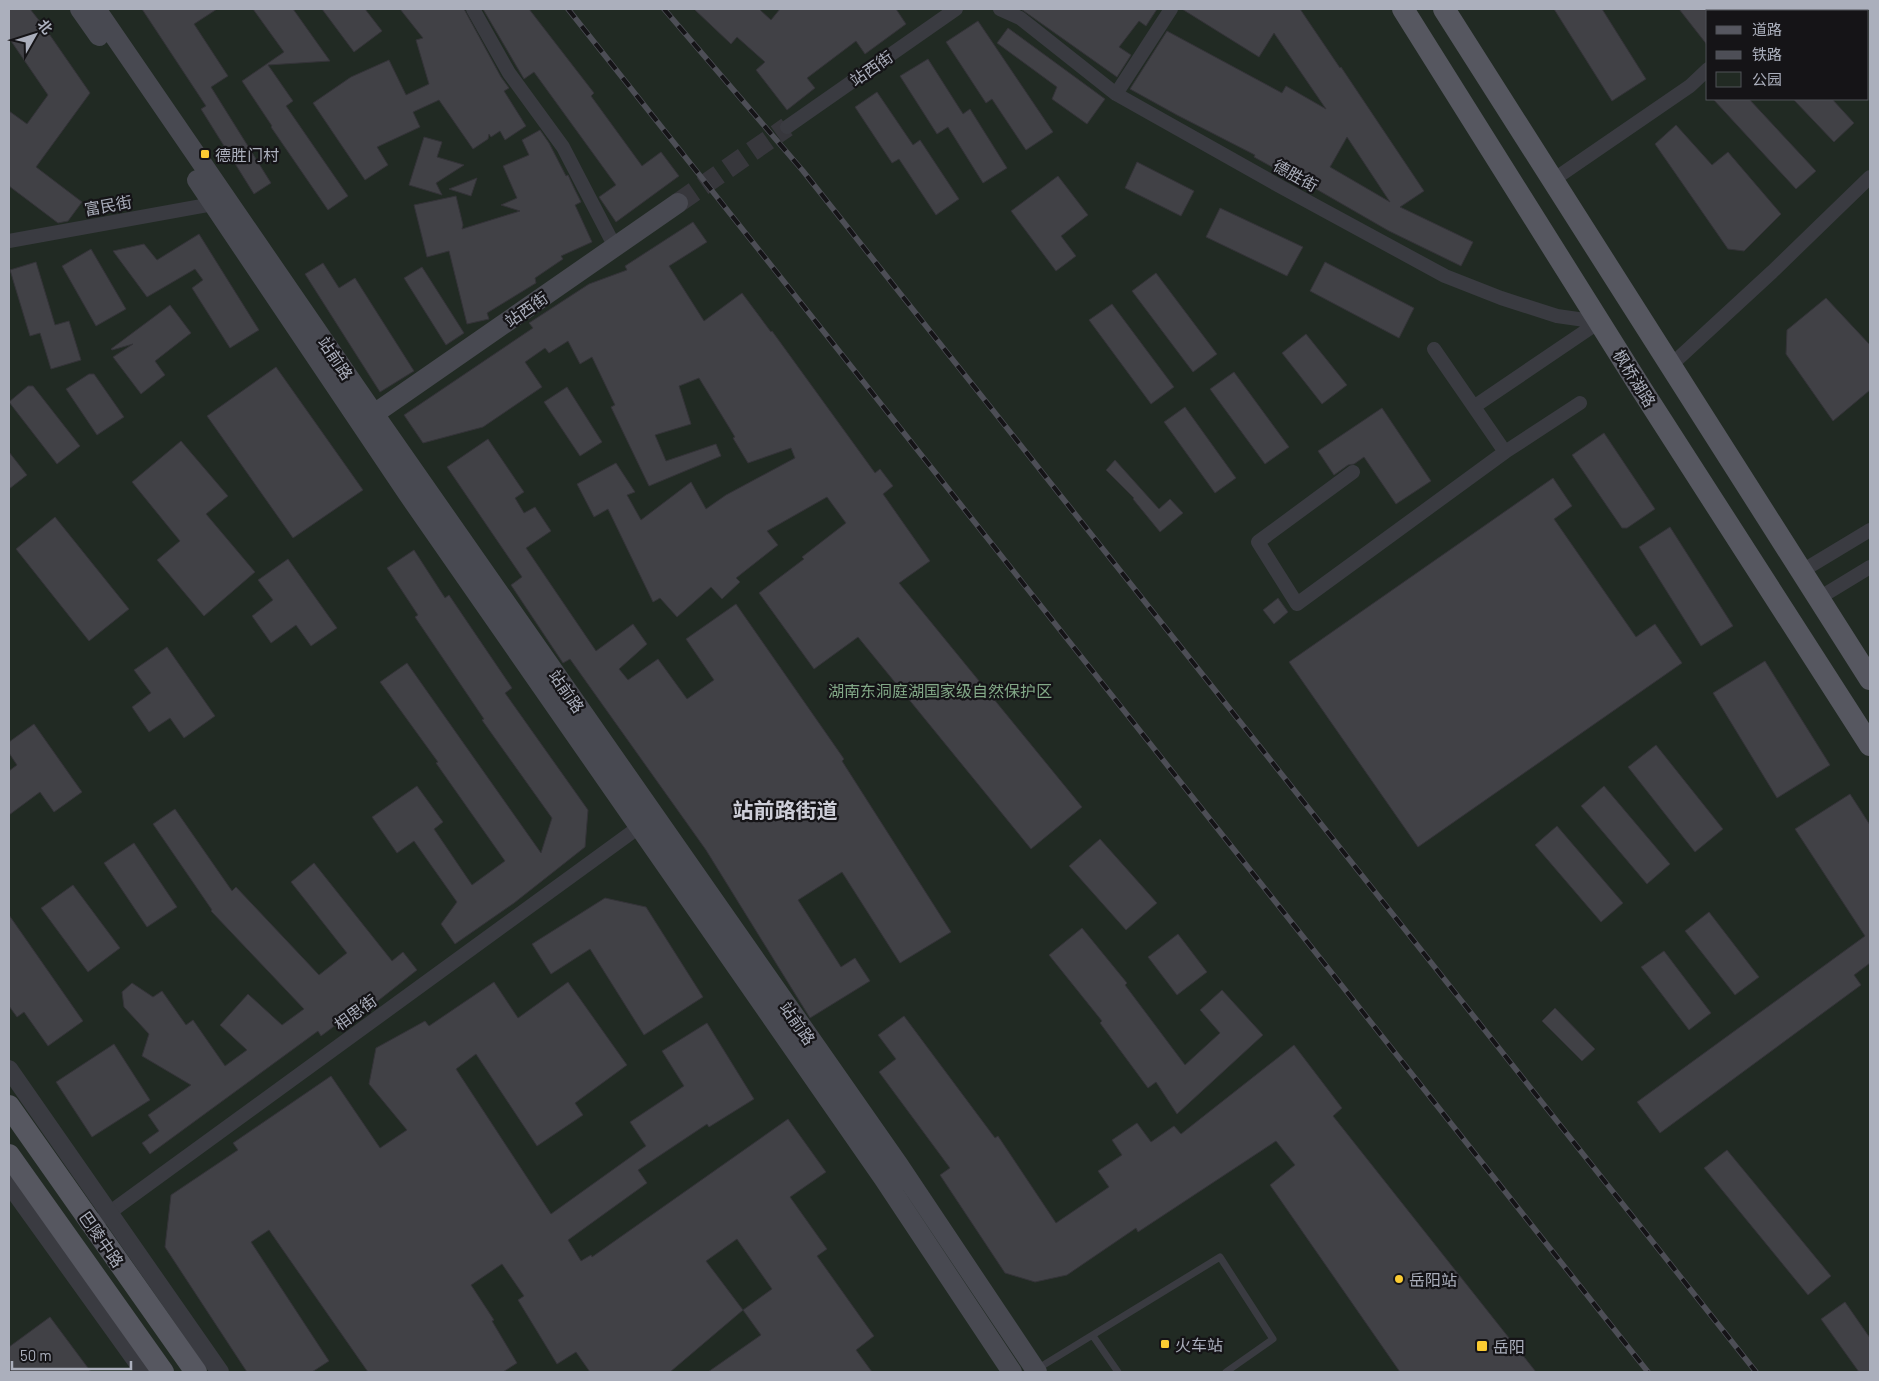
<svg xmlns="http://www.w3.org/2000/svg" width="1879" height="1381" font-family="Barlow,'Noto Sans SC',sans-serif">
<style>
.green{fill:#212a23;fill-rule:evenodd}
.building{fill:#414146;stroke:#343338;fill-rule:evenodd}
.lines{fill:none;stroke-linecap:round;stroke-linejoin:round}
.secondary-tunnel{stroke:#37373c;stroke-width:20;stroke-dasharray:20 10;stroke-linecap:butt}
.service{stroke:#3a3b41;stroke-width:7}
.minor{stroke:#3a3b41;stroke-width:14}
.tertiary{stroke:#3a3b41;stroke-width:18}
.secondary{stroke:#484951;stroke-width:20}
.primary{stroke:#565760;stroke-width:22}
.rail-casing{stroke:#4d4e56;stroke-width:5.5}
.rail{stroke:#151417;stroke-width:4;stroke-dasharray:11;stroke-linecap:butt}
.poi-dot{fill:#fbcb32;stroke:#151417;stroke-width:2}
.labels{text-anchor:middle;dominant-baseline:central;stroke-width:4.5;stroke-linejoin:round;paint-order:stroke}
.street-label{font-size:16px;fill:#abafbc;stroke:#151417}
.poi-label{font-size:16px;fill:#abafbc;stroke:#151417;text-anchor:start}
.park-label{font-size:16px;fill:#82a887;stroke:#151417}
.district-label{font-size:21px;font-weight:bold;fill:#cdced8;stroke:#151417}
</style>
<rect width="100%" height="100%" fill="#1a191c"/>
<path class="green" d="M9 9H1870V1372H9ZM1708 11H1868V99H1708Z"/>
<path class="building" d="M9 9H30L45 28 90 93 36 167 82 202 68 221 58 223 9 186V111L27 124 48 95 9 38Z
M142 9H217L194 24 228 76 211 87 271 183 254 194 201 109 206 106Z
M253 9H293L330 61 268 65 293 101 286 106 348 196 328 210 271 127 272 126 242 81 284 52Z
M322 9H365L382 31 354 52Z
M400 9H464L501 77 509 88 504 91 526 126 505 140 500 131 491 137 489 134 488 139 473 149 439 100 413 112 420 127 377 147 388 165 365 180 313 103 351 77 389 60 406 95 429 84 416 40 423 38Z
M483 9H529L594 93 591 96 642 166 661 152 679 176 616 222 599 197 616 185 534 72 524 79Z
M694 9H759L771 20 780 9H896L906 24 865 54 856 41 807 78 815 88 787 110 756 70 765 62 737 37 731 44Z
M1021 9H1157L1146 26 1139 21 1119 47 1131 55 1117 77Z
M1182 9H1300L1340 68 1341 67 1424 191 1400 207 1473 242 1461 266 1389 231 1304 182 1303 184 1254 157 1255 155 1177 115 1130 89 1167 31 1282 93 1286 86 1326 109 1274 33 1259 57ZM1347 137 1390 202 1330 167Z
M1554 9H1602L1646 79 1612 101Z
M1679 9H1708V46Z
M978 21 1053 132 1026 150 992 99 986 103 946 42Z
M1008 28 1105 99 1087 124 1052 99 1057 87 997 43Z
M928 59 963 114 970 109 1007 168 983 183 948 127 937 134 900 76Z
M877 92 913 145 920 140 959 199 936 215 899 159 892 163 855 107Z
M1713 99H1749L1816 171 1796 189Z
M1793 99H1832L1854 123 1834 142Z
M1676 125 1712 165 1728 152 1781 214 1744 251 1728 249 1655 144Z
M540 130 549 143 566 176 568 175 574 188 581 202 575 205 592 242 561 256 563 259 535 278 536 283 487 313 489 319 467 324 449 251 427 257 414 205 456 196 463 225 462 229 520 211 501 205 517 198 503 166 529 155 522 140Z
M424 137 442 142 437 157 464 165 436 183 442 195 409 185Z
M1137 162 1194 191 1181 216 1125 188Z
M1058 176 1088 215 1061 236 1076 256 1056 271 1011 211Z
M477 178 471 196 449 189Z
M1220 208 1303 247 1287 276 1206 237Z
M693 222 707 242 669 266 704 321 742 293 771 332 772 331 875 473 880 469 893 486 883 494 930 561 899 583 1082 807 1031 849 858 637 814 669 759 593 804 559 802 557 846 523 827 497 767 531 778 545 736 578 740 582 722 599 711 587 677 617 660 598 653 602 608 509 594 517 577 484 616 463 635 492 627 495 641 520 691 482 706 509 726 495 795 458 791 448 748 463 733 438 735 437 699 378 679 386 691 424 655 435 666 461 716 444 721 456 649 486 611 407 615 405 592 357 580 364 568 341 549 353 545 348 525 362 542 387 483 427 423 443 404 415 533 328 529 323 589 284 627 270 625 266Z
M199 234 259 330 230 348 192 288 203 280 195 269 147 297 113 251 144 244 157 260Z
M91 249 126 309 96 326 62 266Z
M36 262 55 325 69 321 81 360 51 369 40 333 30 336 10 270Z
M1325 262 1414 308 1399 338 1310 291Z
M323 263 339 288 355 278 414 371 380 392 305 274Z
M422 267 464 333 446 345 404 278Z
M1156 273 1217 354 1193 372 1132 291Z
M1826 298 1870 345V390L1833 421 1786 354 1787 330Z
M1112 304 1174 387 1151 404 1089 320Z
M170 305 191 333 155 361 165 375 141 394 113 357 133 344 112 350 111 349Z
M1306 334 1347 385 1322 404 1282 353Z
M276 367 363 490 293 538 207 416Z
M1234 372 1289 447 1265 464 1210 389Z
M89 374H94L124 417 97 435 66 389Z
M28 386H33L80 446 57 464 9 402Z
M567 387 602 442 580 456 544 402Z
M1185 407 1236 478 1215 493 1164 422Z
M1382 408 1431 481 1396 504 1364 457 1354 464 1348 465 1334 475 1318 451Z
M1604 433 1655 509 1627 528H1622L1572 455Z
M488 439 524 492 515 498 524 513 535 507 551 531 526 548 596 651 633 624 647 644 619 669 628 680 658 659 687 699 714 680 686 639 736 604 844 759 842 761 951 932 900 963 842 872 798 900 841 967 855 958 870 981 810 1018 706 850 570 659 563 663 511 585 522 577 447 467Z
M181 441 228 496 206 514 255 572 204 616 157 560 180 541 132 482Z
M9 452 27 475 9 489Z
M1115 460 1159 509 1170 499 1183 513 1160 532 1133 499 1134 498 1106 470Z
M1553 478 1572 506 1554 519 1636 637 1655 624 1682 663 1418 847 1289 662Z
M55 517 129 609 89 641 16 549Z
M1670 527 1733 626 1701 646 1639 547Z
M414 550 445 598 449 595 512 688 505 693 588 810 585 847 514 903 455 944 441 924 457 902 414 841 397 853 372 817 417 786 443 822 434 829 472 885 505 861 436 763 438 762 380 682 407 663 541 853 552 818 482 720 484 719 415 617 418 615 387 568Z
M288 559 337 628 311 646 296 625 271 643 252 616 273 600 258 580Z
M1278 598 1288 612 1274 624 1263 610Z
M167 647 215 716 184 738 170 718 149 732 132 707 151 693 134 670Z
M1765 661 1830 765 1777 798 1713 693Z
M34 724 82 792 54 812 40 792 9 815V771L17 765 9 753V742Z
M1656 745 1723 829 1695 852 1628 767Z
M1604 786 1670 864 1647 884 1581 806Z
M1850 794 1870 825V963L1854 975 1861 985 1660 1133 1637 1102 1865 936 1795 829Z
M175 809 232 891 236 887 319 975 347 953 291 882 314 863 392 961 403 952 417 970 360 1015 356 1010 321 1036 318 1031 150 1154 142 1143 159 1131 148 1115 191 1085 142 1056 149 1034 124 1007 122 992 132 983 153 997 162 991 186 1025 193 1020 225 1066 247 1050 220 1025 248 994 282 1025 304 1009 211 911 212 910 153 824Z
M1557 826 1623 903 1601 922 1535 845Z
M1100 839 1157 903 1126 930 1069 866Z
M134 843 177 907 147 927 104 863Z
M73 885 120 948 88 972 41 908Z
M605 898 646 907 703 997 644 1035 590 949 551 974 532 944Z
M1709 912 1759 977 1735 995 1685 931Z
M9 915 83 1021 48 1046 24 1012 17 1017 9 1006Z
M1082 928 1127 983 1125 985 1185 1065 1220 1033 1200 1010 1222 990 1263 1035 1177 1114 1156 1082 1148 1088 1100 1023 1102 1021 1049 955Z
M1178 934 1207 972 1177 995 1148 957Z
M1664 951 1711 1013 1689 1030 1641 967Z
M494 982 518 1018 568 982 627 1065 575 1103 583 1115 537 1146 476 1054 456 1069 551 1214 646 1146 630 1122 684 1086 662 1051 707 1023 754 1099 709 1127 707 1124 638 1170 647 1183 568 1240 581 1261 591 1255 592 1257 788 1119 826 1172 790 1197 827 1249 817 1256 874 1336 856 1350 872 1372H708L761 1335 743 1310 670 1372H590L576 1352 557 1364 518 1300 524 1296 502 1264 471 1285 494 1320 492 1321 517 1363 503 1372H368L269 1230 251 1242 329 1361 312 1372H247L165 1247 171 1195 238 1150 233 1143 331 1076 380 1148 407 1130 369 1084 376 1048 425 1021 429 1026ZM737 1239 772 1289 743 1310 706 1261Z
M1555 1008 1595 1049 1582 1061 1542 1021Z
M904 1016 995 1138 998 1136 1056 1223 1109 1187 1098 1171 1122 1155 1112 1140 1137 1123 1151 1142 1174 1126 1181 1134 1294 1045 1342 1108 1333 1116 1536 1372H1400L1270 1185 1295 1165 1276 1141 1138 1232 1136 1228 1067 1275 1035 1282 1005 1273 940 1175 950 1168 879 1072 896 1059 878 1035Z
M114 1044 150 1100 92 1137 56 1082Z
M1727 1150 1831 1276 1808 1295 1704 1168Z
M1845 1302 1870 1338V1372H1859L1821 1319Z
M50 1317 91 1372H9V1347Z"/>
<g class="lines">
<path class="secondary-tunnel" d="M678 203 787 127"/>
<path class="service" d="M1093 1336 1118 1372
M1037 1369 1220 1257 1273 1339 1226 1372"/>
<path class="minor" d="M473 9 509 73 563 147 615 247
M1000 9 1020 18 1116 94 1283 188 1445 276 1501 298 1557 316 1599 322
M1768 11 1770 9
M1116 94 1171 9
M787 127 956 9
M1553 180 1690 86 1708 69
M9 241 213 204
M1434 349 1505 452 1580 403
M1670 366 1772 272 1870 177
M1475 406 1599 322
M1353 472 1258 542 1297 604 1505 452
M1802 571 1870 530
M1819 598 1870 567
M102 1218 639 827"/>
<path class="tertiary" d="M9 1069 220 1372
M9 1184 144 1372"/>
<path class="secondary" d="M80 9 99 36
M96 9 374 414 898 1164 1037 1372
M197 180 408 494 884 1179 1012 1372
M374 414 678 203"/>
<path class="primary" d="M1403 9 1642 390 1870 745
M1444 9 1870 679
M9 1106 196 1372
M9 1155 163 1372"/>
<g class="rail-casing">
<path id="rail" d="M568 9 1648 1372
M664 9 803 171 1756 1372"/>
</g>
<use href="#rail" class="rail"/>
</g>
<g class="poi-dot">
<rect x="200" y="149" width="10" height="10" rx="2.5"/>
<circle cx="1399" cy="1279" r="5"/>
<rect x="1160" y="1339" width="10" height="10" rx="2.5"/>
<rect x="1476" y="1340" width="12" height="12" rx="2.5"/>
</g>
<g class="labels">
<g class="street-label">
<text transform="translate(871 68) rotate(-35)">站西街</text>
<text transform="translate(1296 175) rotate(29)">德胜街</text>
<text transform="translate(108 205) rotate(-10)">富民街</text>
<text transform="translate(526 309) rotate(-35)">站西街</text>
<text transform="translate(336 358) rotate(56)">站前路</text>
<text transform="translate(1635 378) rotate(58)">枫桥湖路</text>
<text transform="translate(567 691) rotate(55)">站前路</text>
<text transform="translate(355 1012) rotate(-36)">相思街</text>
<text transform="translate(798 1023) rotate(55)">站前路</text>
<text transform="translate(102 1239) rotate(55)">巴陵中路</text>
</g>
<g class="poi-label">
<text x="215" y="154">德胜门村</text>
<text x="1409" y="1279">岳阳站</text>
<text x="1175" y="1344">火车站</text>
<text x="1493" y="1346">岳阳</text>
</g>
<g class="park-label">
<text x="940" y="690">湖南东洞庭湖国家级自然保护区</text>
</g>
<g class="district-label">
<text x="785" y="809">站前路街道</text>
</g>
</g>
<rect width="1879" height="1381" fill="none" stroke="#abafbc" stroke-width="20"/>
<rect x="1706" y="10" width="162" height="90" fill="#151417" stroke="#515259"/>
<rect x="1716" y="26" width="25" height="8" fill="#565760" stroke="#515259"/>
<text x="1752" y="35" font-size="15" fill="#abafbc">道路</text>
<rect x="1716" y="51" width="25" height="8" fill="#4d4e56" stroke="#515259"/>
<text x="1752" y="60" font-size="15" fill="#abafbc">铁路</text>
<rect x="1716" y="72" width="25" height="15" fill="#212a23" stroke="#515259"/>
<text x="1752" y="85" font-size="15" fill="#abafbc">公园</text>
<g transform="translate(35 35) rotate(51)" stroke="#151417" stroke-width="4" paint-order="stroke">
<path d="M0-4L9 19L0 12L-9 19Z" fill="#abafbc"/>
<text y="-8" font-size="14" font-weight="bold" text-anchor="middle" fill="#abafbc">北</text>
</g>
<path d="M12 1361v8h119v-8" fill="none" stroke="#abafbc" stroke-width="2.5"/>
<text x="20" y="1361" font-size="15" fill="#abafbc" stroke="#151417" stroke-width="4" paint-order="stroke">50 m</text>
</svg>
